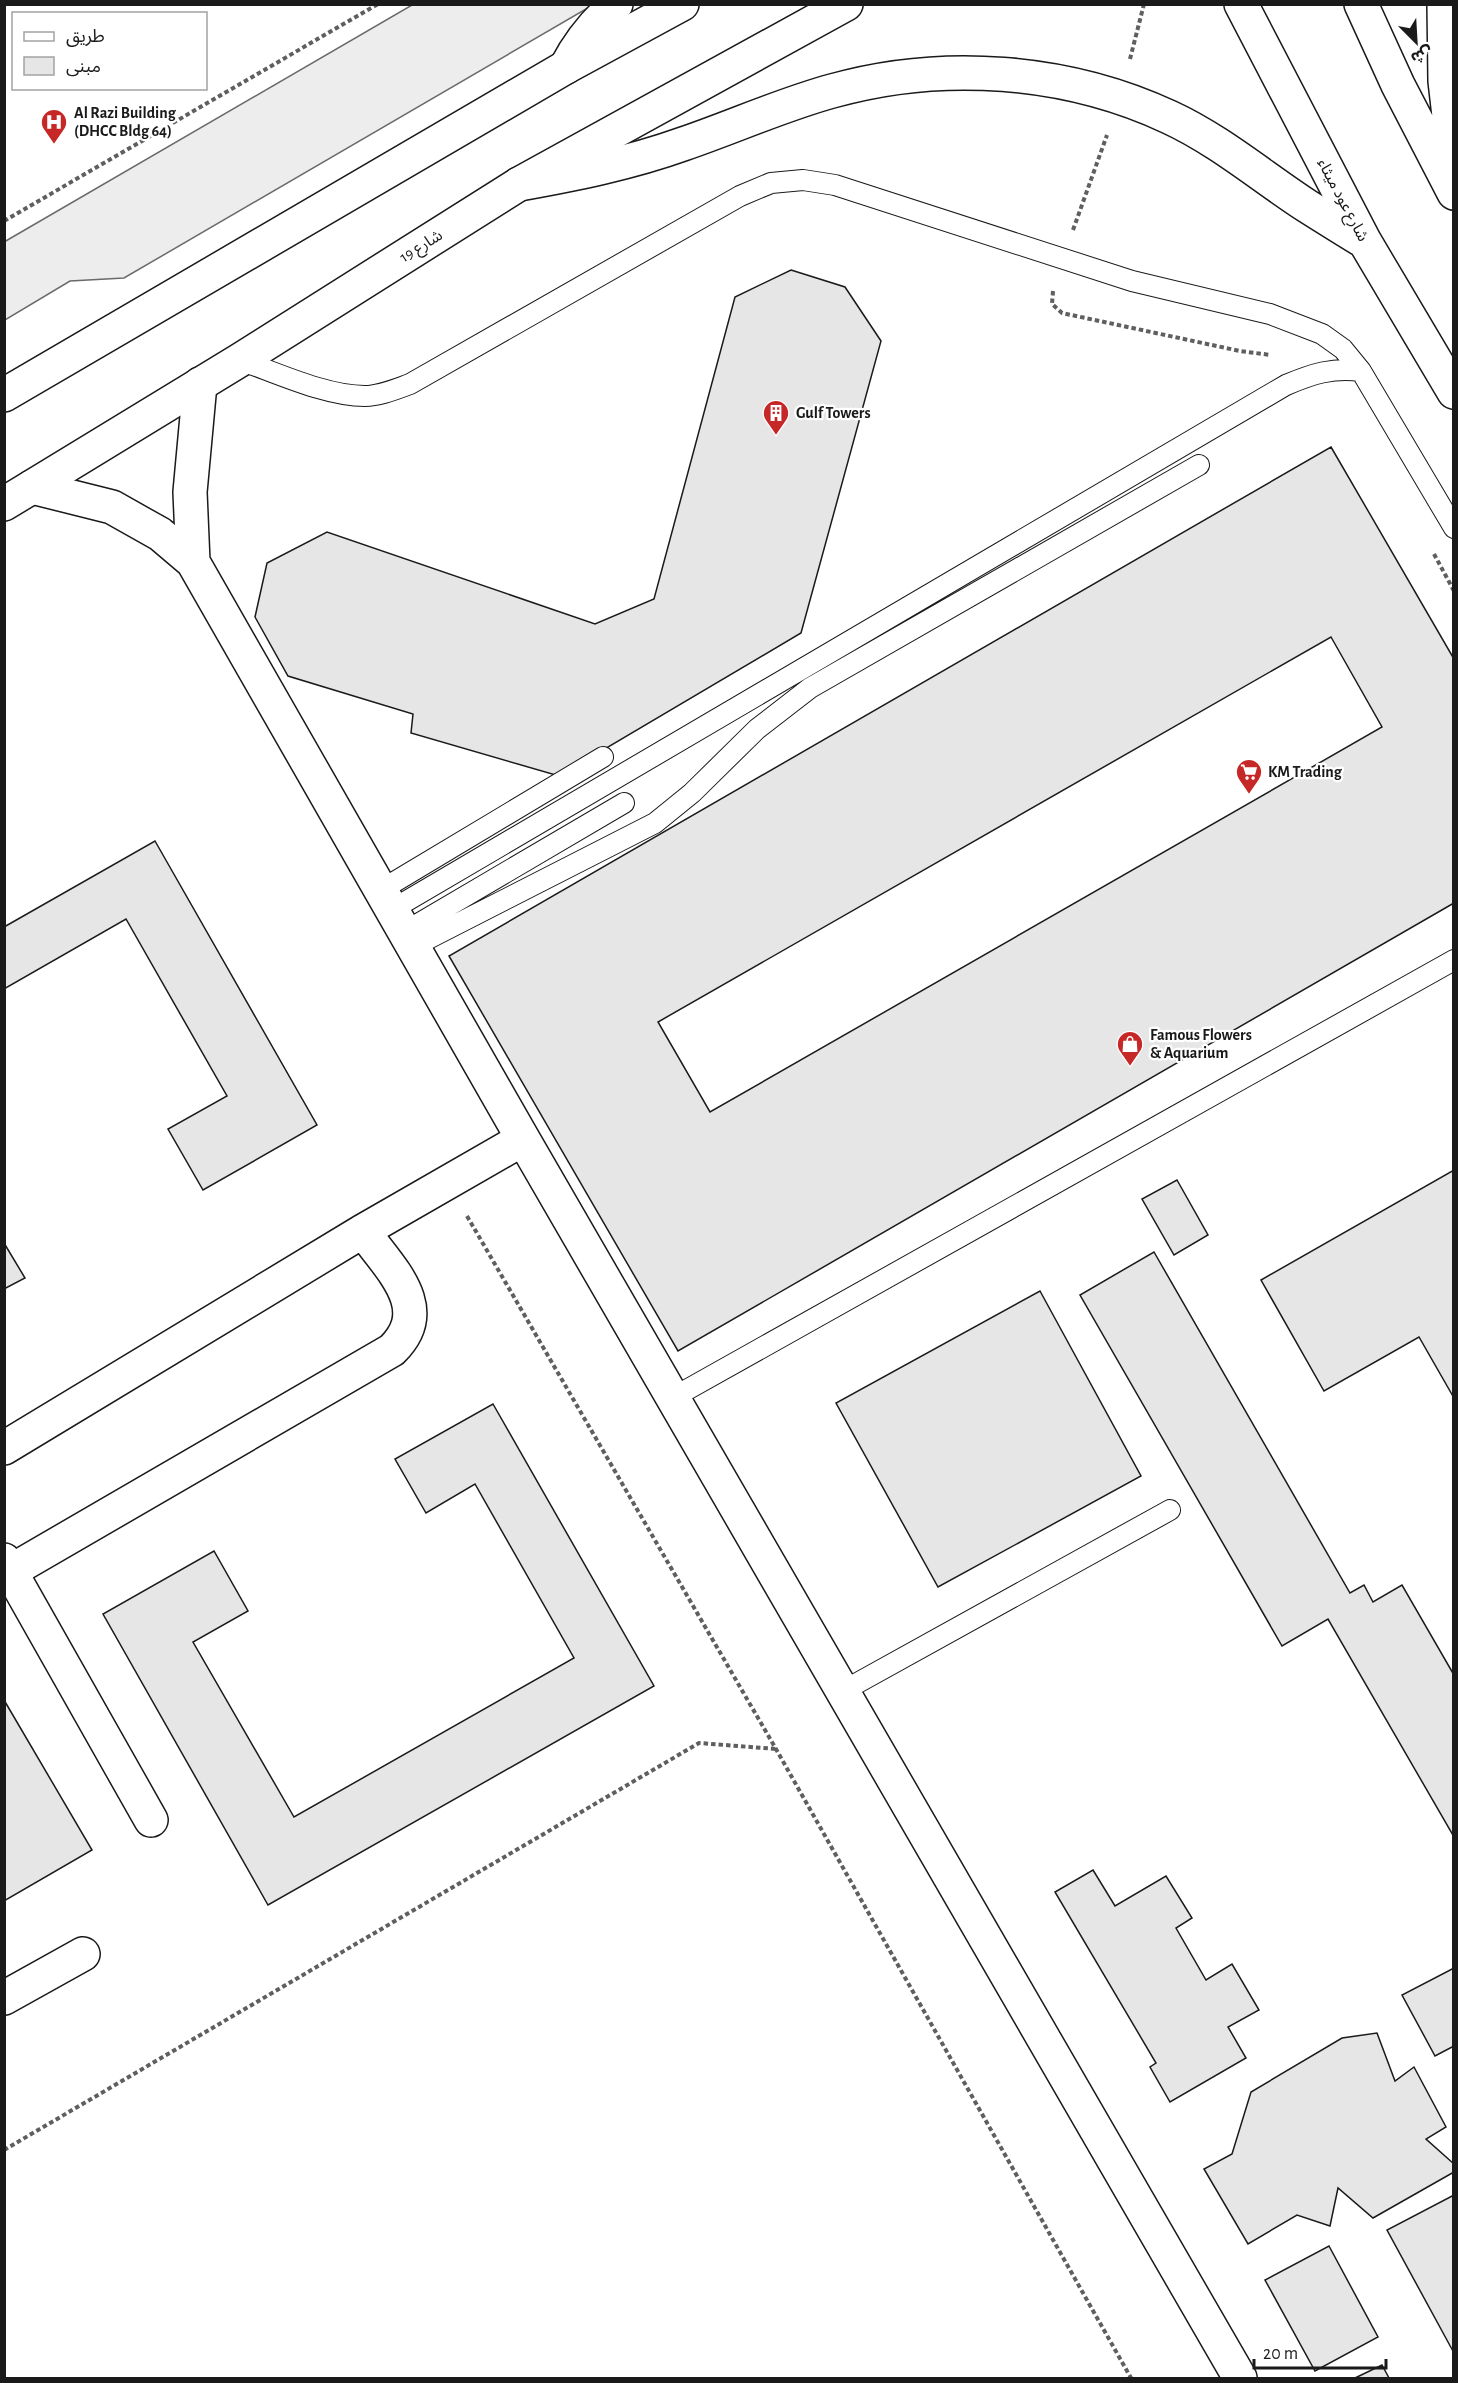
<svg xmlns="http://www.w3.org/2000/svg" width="1458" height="2383" font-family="'Alegreya Sans','Noto Sans Arabic',sans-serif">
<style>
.built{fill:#ededed;stroke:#6a6a6a;stroke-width:1.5}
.building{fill:#e6e6e6;stroke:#1a1a1a;stroke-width:1.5;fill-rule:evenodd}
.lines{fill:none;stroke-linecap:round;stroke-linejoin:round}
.service-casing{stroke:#1a1a1a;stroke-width:22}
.minor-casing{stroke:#1a1a1a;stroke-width:36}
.secondary-casing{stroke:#1a1a1a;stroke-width:36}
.primary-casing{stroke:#1a1a1a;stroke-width:36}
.path{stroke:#5f5f5f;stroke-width:4;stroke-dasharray:4.5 3;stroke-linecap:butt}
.service{stroke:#fff;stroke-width:20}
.minor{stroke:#fff;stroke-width:33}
.secondary{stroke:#fff;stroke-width:33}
.primary{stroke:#fff;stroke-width:33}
.labels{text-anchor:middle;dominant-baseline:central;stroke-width:4.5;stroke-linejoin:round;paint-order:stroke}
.poi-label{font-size:16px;font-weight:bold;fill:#1a1a1a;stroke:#fff;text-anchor:start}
.street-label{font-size:16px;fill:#1a1a1a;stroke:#fff}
</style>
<rect width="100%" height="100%" fill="#fff"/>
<path class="built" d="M412 5H593L124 278 70 281 5 320 4 242Z"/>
<path class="building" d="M791 270 845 287 881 341 801 633 559 776 411 733 413 714 288 676 255 617 267 563 327 532 595 624 654 599 735 297Z
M1331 447 1454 659V903L678 1351 449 956ZM1331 637 1382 727 710 1112 658 1022Z
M155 841 317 1125 203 1190 168 1129 227 1096 126 919 4 989V927Z
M1454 1170V1398L1419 1337 1324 1391 1261 1280Z
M1177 1180 1208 1235 1174 1255 1142 1199Z
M4 1243 25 1278 4 1289Z
M1154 1252 1350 1593 1364 1585 1373 1602 1402 1585 1454 1675V1837L1328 1619 1282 1646 1080 1295Z
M1040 1291 1141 1476 938 1587 836 1403Z
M493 1404 654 1686 268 1905 103 1614 214 1551 248 1611 193 1642 294 1817 574 1658 475 1484 426 1513 395 1459Z
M4 1700 92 1850 4 1901Z
M1093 1870 1115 1906 1166 1876 1192 1918 1176 1928 1206 1980 1232 1964 1259 2010 1228 2027 1246 2058 1170 2102 1150 2067 1156 2063 1055 1892Z
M1454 1968V2046L1435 2056 1402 1995Z
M1377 2033 1395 2081 1414 2067 1446 2127 1426 2139 1454 2164V2172L1373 2218 1338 2188 1330 2226 1297 2215 1248 2244 1204 2169 1232 2154 1251 2092 1342 2038Z
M1454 2195V2353L1387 2230Z
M1329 2246 1378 2337 1315 2371 1265 2280Z
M1382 2365 1389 2378H1355Z"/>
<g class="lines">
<g class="service-casing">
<path id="service" d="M240 360C277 373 326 396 365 396 380 396 396 389 410 384L740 196 771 183 803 180 835 185 1132 281 1270 314 1322 334 1343 349 1361 371 1454 528
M381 890 603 757
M393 909 1286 385C1312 374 1333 367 1361 371
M406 931 624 803
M414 946 655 823 692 793 757 729 810 688 1199 465
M674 1397 1454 960
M843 1691 1170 1510"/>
</g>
<g class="minor-casing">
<path id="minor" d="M32 487 112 507 160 534 193 562 523 1139 1240 2378
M193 562 190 492 200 384
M4 1448 363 1231 523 1139
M4 1560 151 1820
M11 1571 392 1350C435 1308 390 1269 363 1231
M4 1998 83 1954"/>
</g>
<g class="secondary-casing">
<path id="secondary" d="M4 395 566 67 682 4
M4 504 240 360 519 184 846 4"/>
</g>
<g class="primary-casing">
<path id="primary" d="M1241 4 1365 242 1454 392
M1361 4 1398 85 1454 193
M1444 4 1445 81 1454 160
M566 67C579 42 594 23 616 4
M519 184C575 174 630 163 683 144 733 127 781 105 832 91 942 60 1066 69 1169 117 1219 140 1261 176 1307 206 1326 218 1345 230 1365 242"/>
</g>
<path class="path" d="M1130 59 1144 4
M4 221 378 4
M1073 230 1107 135
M1053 291 1052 304 1062 313 1240 351 1271 355
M1434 554 1454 591
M467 1216 776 1749 1131 2378
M4 2150 699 1743 776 1749"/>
<use href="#service" class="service"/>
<use href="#minor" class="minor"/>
<use href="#secondary" class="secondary"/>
<use href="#primary" class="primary"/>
</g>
<defs>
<g id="hospital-pin" transform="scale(1.35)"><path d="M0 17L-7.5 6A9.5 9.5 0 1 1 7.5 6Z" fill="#c62828" stroke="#fff"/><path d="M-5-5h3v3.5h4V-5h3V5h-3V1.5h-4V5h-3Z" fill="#fff"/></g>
<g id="building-pin" transform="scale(1.35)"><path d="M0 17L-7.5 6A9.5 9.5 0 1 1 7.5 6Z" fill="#c62828" stroke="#fff"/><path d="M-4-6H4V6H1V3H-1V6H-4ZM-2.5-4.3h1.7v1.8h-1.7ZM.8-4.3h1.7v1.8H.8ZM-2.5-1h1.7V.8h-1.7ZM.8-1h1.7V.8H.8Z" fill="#fff"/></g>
<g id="supermarket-pin" transform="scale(1.35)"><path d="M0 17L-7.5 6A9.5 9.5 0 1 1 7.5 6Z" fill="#c62828" stroke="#fff"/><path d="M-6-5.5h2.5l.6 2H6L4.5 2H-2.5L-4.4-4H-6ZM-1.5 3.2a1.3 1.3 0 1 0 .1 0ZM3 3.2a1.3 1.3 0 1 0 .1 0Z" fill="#fff"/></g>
<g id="shop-pin" transform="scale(1.35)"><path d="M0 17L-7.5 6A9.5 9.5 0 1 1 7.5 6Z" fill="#c62828" stroke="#fff"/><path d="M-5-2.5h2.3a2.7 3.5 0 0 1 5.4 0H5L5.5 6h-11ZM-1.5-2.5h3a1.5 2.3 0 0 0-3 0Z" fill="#fff"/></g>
</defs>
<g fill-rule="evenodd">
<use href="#hospital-pin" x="54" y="122"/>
<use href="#building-pin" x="776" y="413"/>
<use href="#supermarket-pin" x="1249" y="772"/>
<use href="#shop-pin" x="1130" y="1044"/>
</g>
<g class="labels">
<g class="poi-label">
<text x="74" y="113">Al Razi Building<tspan x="74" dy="18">(DHCC Bldg 64)</tspan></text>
<text x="796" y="413">Gulf Towers</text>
<text x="1268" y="772">KM Trading</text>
<text x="1150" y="1035">Famous Flowers<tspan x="1150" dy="18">&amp; Aquarium</tspan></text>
</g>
<g class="street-label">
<text transform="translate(1343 200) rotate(62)">شارع عود ميثاء</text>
<text transform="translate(421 246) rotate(-32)">شارع 19</text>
</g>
</g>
<rect width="1458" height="2383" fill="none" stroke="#1a1a1a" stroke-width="12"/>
<rect x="12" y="12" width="195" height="78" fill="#ffffff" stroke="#a3a3a3" stroke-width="1.5"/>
<rect x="24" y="32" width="30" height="9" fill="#ffffff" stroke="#a3a3a3" stroke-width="1.5"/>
<text x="66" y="42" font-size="18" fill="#1a1a1a">طريق</text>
<rect x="24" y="57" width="30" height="18" fill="#e6e6e6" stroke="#a3a3a3" stroke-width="1.5"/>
<text x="66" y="72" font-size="18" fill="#1a1a1a">مبنى</text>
<g transform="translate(1416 42) rotate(156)" stroke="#ffffff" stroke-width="4.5" paint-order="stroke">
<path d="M0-4.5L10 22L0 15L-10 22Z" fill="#1a1a1a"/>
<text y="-9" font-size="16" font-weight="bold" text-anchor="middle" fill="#1a1a1a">ش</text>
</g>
<path d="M1254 2359v9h132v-9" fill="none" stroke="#1a1a1a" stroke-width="3"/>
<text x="1263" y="2359" font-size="18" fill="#1a1a1a" stroke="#ffffff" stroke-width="4.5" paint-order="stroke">20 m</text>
</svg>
